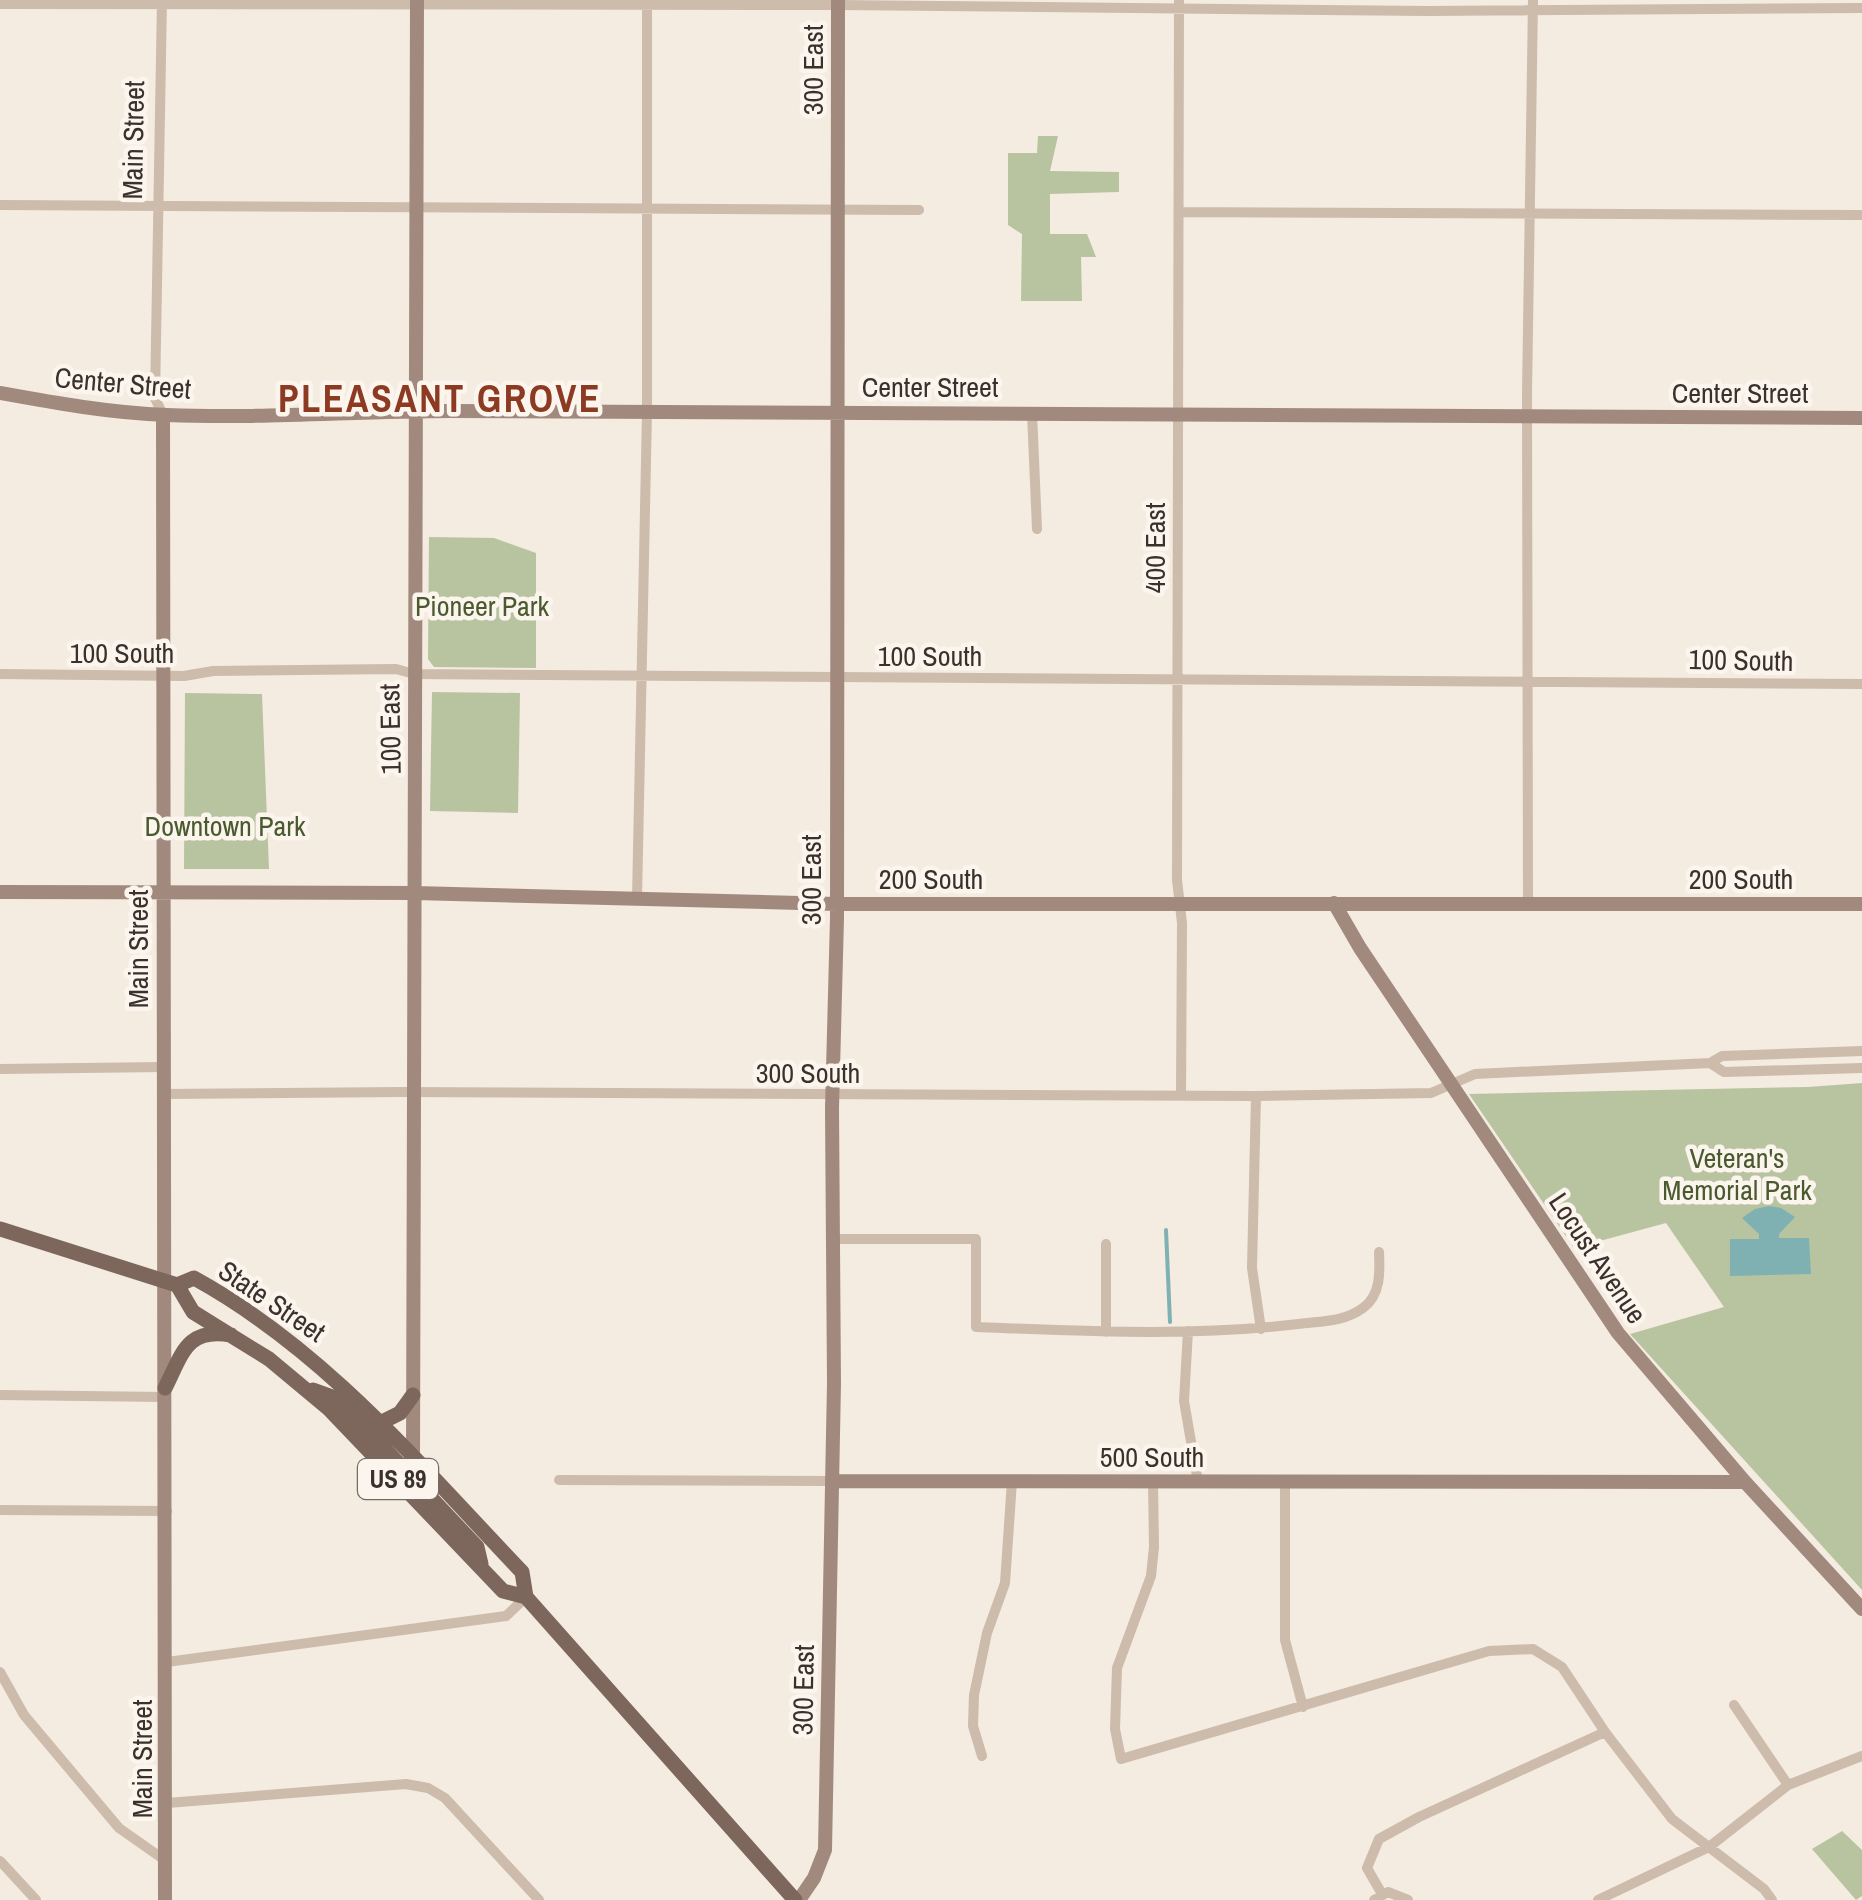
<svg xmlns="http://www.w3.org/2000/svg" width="1862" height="1900" font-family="'Archivo Narrow',sans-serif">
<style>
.green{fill:#b8c4a0}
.water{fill:#7fb0b2}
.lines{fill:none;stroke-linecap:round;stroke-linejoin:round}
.stream{stroke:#7fb0b2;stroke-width:4}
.street{stroke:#cdbbac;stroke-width:10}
.secondary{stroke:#a18a7d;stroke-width:14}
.primary{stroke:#7d675c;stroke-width:15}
.labels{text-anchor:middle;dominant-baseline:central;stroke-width:9;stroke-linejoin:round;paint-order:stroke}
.shield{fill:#fbf5ee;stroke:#756b66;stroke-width:2.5}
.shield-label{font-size:25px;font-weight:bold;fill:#3b302b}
.street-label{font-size:28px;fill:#3b302b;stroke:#fbf5ee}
.park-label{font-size:28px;fill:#4a5a2e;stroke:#fbf5ee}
.district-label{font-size:38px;font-weight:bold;letter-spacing:2.5px;fill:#8c3b22;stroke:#fbf5ee}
</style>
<rect width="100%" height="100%" fill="#f4ebe1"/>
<path class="green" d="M1038 136H1058L1050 171 1119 172V192L1050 194V234H1087L1096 257H1081L1082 301H1021L1022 234 1008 225V153H1037Z
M429 537 494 538 536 553V668L434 667 428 659Z
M432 692 520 693 518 813 430 811Z
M185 693 262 694 269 869H184Z
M1862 1083V1590L1630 1334 1724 1307 1666 1223 1574 1248 1469 1094 1808 1087Z
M1842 1831 1862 1850V1896L1856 1900 1812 1849Z"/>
<path class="water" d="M1769 1206 1781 1208 1795 1217 1779 1234V1238H1809L1811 1274 1730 1276V1239H1759V1234L1742 1218 1755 1209Z"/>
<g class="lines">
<path class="stream" d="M1166 1230 1170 1322"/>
<path class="street" d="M162 0 155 398 163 415
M1179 0 1177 880 1182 923 1181 1095
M0 4 838 5 1428 11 1862 8
M0 205 919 210
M1179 212 1862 215
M1032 413 1037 529
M0 674 184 676 213 671 396 669 414 674 1862 684
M637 899 647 412V0
M1528 904 1527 394 1533 0
M1710 1063 1724 1072 1862 1068
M0 1069 163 1067
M163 1094 401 1092 1256 1096 1431 1093 1475 1074 1710 1063 1722 1056 1862 1051
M1256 1096 1252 1268 1261 1329
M834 1239H976V1327C1083 1331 1191 1337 1298 1324 1321 1321 1344 1322 1363 1308 1381 1295 1380 1272 1379 1252
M1188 1331 1184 1401 1198 1482
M1106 1332V1244
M0 1395 165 1397
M559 1480 833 1481
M1153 1481 1154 1547 1151 1576 1117 1668 1115 1729 1121 1759 1489 1651 1533 1649 1562 1667 1605 1732 1672 1819 1764 1889 1772 1900
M1285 1482V1640L1303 1707
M0 1510 167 1511
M167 1662 506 1616 526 1597
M0 1672 24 1715 119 1828 166 1861
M1734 1705 1788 1785
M982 1756 973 1726 974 1695 987 1633 1005 1583 1012 1481
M167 1803 406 1784 428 1788 445 1798 539 1900
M0 1861 36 1900
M1382 1894 1367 1868 1379 1839 1419 1817 1605 1732
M1374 1900 1388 1892 1408 1900
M1598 1900 1709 1847 1788 1785 1862 1756"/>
<path class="secondary" d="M0 393C55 403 111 413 167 415 262 419 356 411 451 411L1862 418
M163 415 165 1900
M0 892 415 893 837 904H1862
M1334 903 1360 948 1618 1333 1745 1482 1862 1609
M413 1458 417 0
M833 1481 1745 1482
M799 1900 814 1878 825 1850 834 1383 832 1108 837 918 838 0"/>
<path class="primary" d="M0 1229 177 1285
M177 1285 193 1312 269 1359 329 1409 503 1591 526 1597 795 1900
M177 1285 194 1278C325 1350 420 1465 522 1572L526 1597
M165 1388C182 1355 186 1327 231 1335
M313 1390 338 1399 477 1547 481 1564
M380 1423 400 1413 413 1395"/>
</g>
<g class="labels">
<rect class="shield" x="358" y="1459" width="80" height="40" rx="8"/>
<g class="shield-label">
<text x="398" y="1479">US 89</text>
</g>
<g class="street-label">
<text transform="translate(813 70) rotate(-90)">300 East</text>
<text transform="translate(133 140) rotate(-89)">Main Street</text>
<text transform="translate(123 383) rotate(5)">Center Street</text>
<text x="930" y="387">Center Street</text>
<text x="1740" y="393">Center Street</text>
<text transform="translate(1155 548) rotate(-90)">400 East</text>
<text x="122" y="653">100 South</text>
<text x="930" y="656">100 South</text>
<text transform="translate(1741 660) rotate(1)">100 South</text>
<text transform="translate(390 729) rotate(-91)">100 East</text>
<text x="931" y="879">200 South</text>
<text x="1741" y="879">200 South</text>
<text transform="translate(811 880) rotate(-90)">300 East</text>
<text transform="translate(138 949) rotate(-90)">Main Street</text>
<text x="808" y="1073">300 South</text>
<text transform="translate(1598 1258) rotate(56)">Locust Avenue</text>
<text transform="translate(272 1301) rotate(34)">State Street</text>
<text x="1152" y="1457">500 South</text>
<text transform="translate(803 1690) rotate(-89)">300 East</text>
<text transform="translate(142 1759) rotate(-90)">Main Street</text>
</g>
<g class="park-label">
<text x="482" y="606">Pioneer Park</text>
<text x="225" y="826">Downtown Park</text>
<text x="1737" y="1158">Veteran's<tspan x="1737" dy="32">Memorial Park</tspan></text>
</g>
<g class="district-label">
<text x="440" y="398">PLEASANT GROVE</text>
</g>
</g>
</svg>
